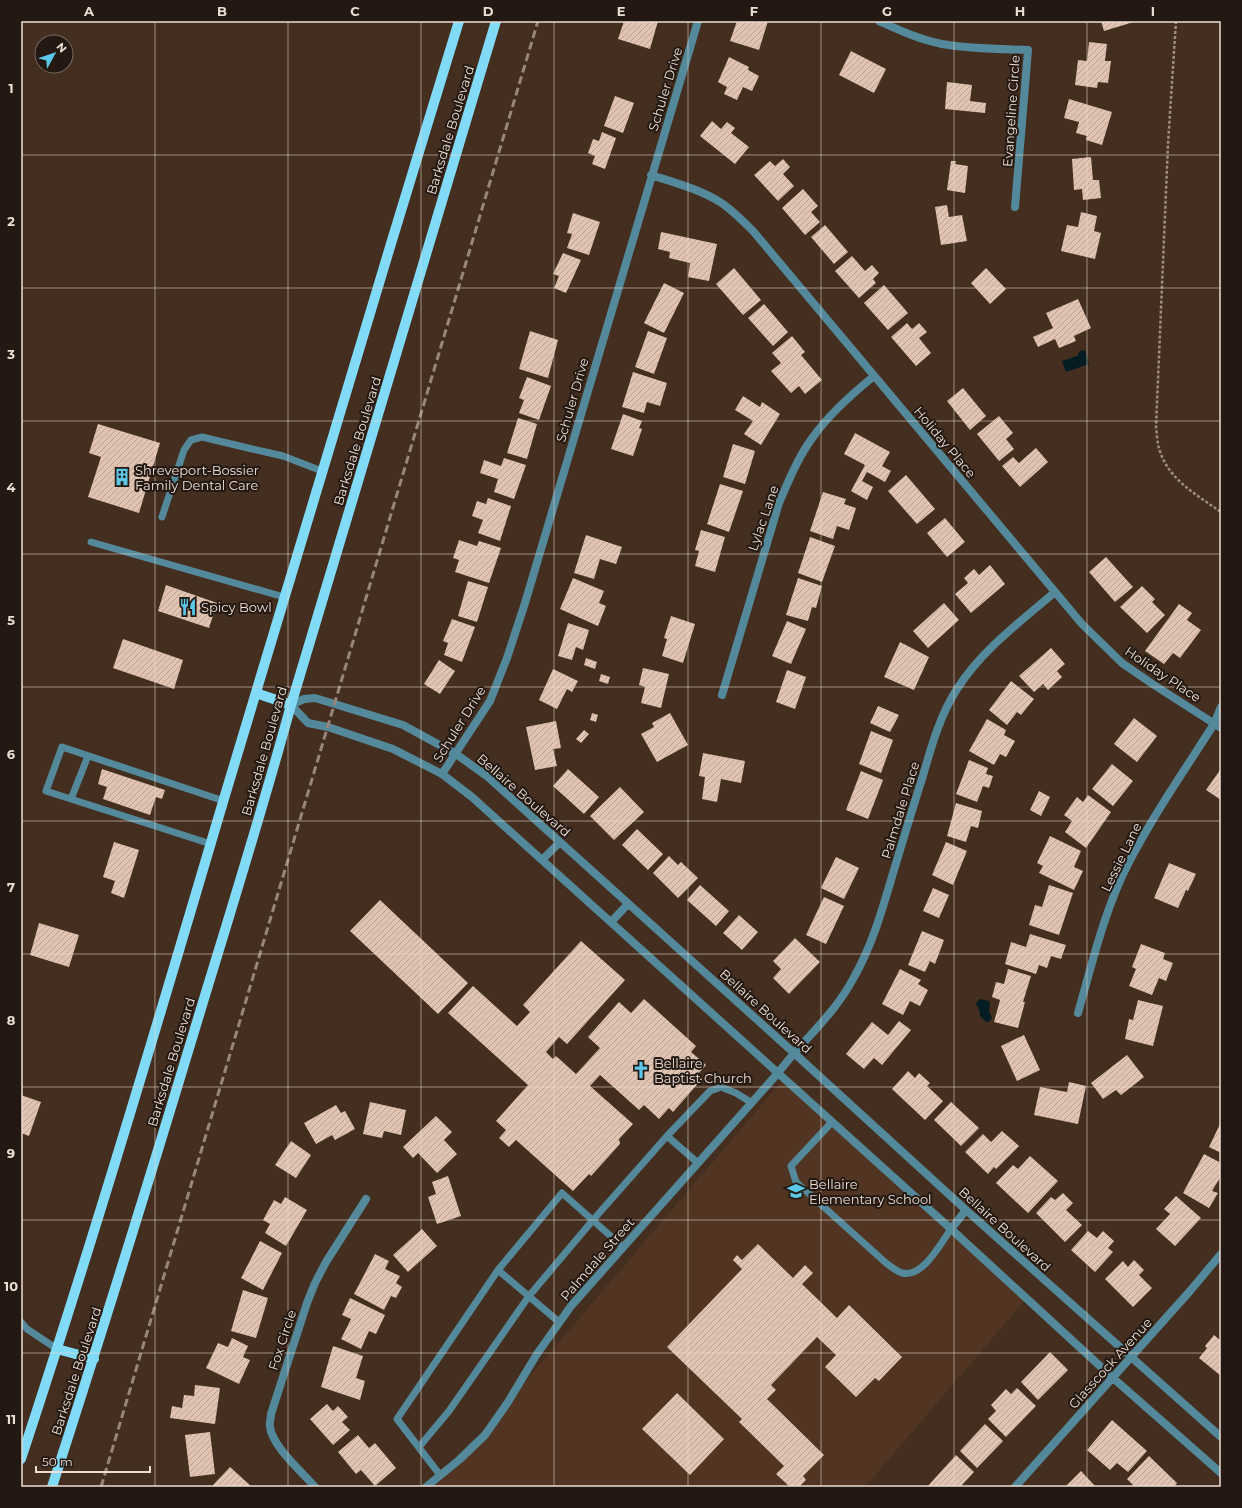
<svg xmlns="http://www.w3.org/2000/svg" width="1242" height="1508" font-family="Montserrat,sans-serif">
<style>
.built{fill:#513522}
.water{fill:#051c23}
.building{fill:url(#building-hatch)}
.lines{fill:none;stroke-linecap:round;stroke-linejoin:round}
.path{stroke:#9f8d81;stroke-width:2.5;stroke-dasharray:3 2;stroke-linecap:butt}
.lane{stroke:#53899a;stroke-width:7}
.street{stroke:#53899a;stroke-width:8}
.primary{stroke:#81daf6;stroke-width:10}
.rail{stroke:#98867a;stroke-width:3;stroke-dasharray:8 4;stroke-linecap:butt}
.grid{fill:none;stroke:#edded5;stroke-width:1;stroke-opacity:0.55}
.labels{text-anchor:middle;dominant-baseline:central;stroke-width:4;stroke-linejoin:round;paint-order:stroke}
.street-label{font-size:13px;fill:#edded5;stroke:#231912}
.poi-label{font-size:13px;fill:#edded5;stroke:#231912;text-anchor:start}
.neatline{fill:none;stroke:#edded5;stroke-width:1.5}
.grid-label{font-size:13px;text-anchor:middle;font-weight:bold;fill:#edded5}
</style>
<defs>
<pattern id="building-hatch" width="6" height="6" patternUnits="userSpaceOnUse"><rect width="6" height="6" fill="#e0c3b1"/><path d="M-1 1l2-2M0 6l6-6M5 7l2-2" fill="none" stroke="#baa395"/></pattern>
</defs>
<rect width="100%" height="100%" fill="#442e1f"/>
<path class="built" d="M782 1081 1025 1300 865 1487H435Z"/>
<path class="water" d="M1085 350 1089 364 1066 372 1062 361 1077 356 1080 351Z
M980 999 989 1001 990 1003 989 1011 992 1018 989 1022H986L980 1016V1012L976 1003Z"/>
<path class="building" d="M624 21H658L650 49 618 39Z
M737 21H768L759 50 730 41Z
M1101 21H1137L1104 31Z
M1089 42 1107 44 1105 61H1111L1108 83 1098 82 1097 88 1075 85 1078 60 1087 61Z
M851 51 886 69 874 93 839 75Z
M729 57 749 67 748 70 759 76 752 91 743 87 737 100 724 94 727 87 718 82Z
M947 82 972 85 970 101 986 103 985 113 945 109Z
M615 96 634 103 623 133 604 126Z
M1069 99 1112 112 1102 145 1086 140 1087 136 1076 133 1079 122 1064 118Z
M712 121 721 129 727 122 735 128 731 133 749 147 735 164 700 136Z
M602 132 616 138 605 169 592 164 595 156 588 153 593 139 599 141Z
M1091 157 1093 180H1099L1101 198 1083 200 1082 189 1074 190 1072 159Z
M783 159 790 167 783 174 794 186 778 201 754 175 770 161 775 166Z
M951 161H956L955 164 968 166 965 193 947 190Z
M803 189 818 206 811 212 820 222 805 235 782 208Z
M947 205 949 217 962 215 967 241 941 245 935 207Z
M1081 212 1097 216 1094 231 1101 233 1095 259 1061 251 1067 225 1078 227Z
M573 213 600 222 589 255 567 248 572 234 567 233Z
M825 225 848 252 834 264 811 237Z
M661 232 717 244 709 281 688 277 690 263 669 258 670 252 658 249Z
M563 253 581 260 566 293 554 288 559 276 553 274Z
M852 256 865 271 872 265 879 273 873 279 876 283 859 298 835 271Z
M734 268 761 300 743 315 716 284Z
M986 268 1006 289 990 304 971 283Z
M664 283 684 293 664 333 644 323Z
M884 285 908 313 888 330 864 303Z
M1078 299 1091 328 1074 336 1076 341 1059 348 1055 339 1038 347 1033 337 1053 328 1046 313Z
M764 304 788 332 773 346 748 318Z
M907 323 912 329 919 323 927 332 919 338 931 353 916 366 891 337Z
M530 331 558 340 548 378 519 369Z
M648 331 667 338 654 374 635 367Z
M792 336 805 352 801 355 822 380 805 394 799 386 791 393 771 371 781 363 772 353Z
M633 372 667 383 660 406 647 402 644 413 622 407Z
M527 377 551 386 539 420 519 413 524 400 519 398Z
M963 388 986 416 970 430 947 401Z
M743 396 760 407 762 402 780 414 761 445 744 434 753 421 735 410Z
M623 414 642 421 639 428 642 429 633 456 611 449Z
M999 416 1013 433 1006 439 1014 449 999 461 977 434Z
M518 418 537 424 527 459 507 453Z
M98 424 160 443 139 513 88 497 101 457 89 453Z
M855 433 890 452 882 466 891 471 885 482 867 472 862 481 873 487 867 500 851 491 865 465 844 454Z
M733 444 755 451 745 484 723 477Z
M1036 448 1048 462 1020 487 1002 466 1013 457 1019 463Z
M504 458 526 465 514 499 494 492 498 479 480 473 484 460 501 466Z
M906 475 935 509 917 524 888 491Z
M720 484 743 491 729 532 707 524Z
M823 492 846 499 844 504 856 508 849 530 837 526 833 539 810 531Z
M488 498 511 506 500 541 478 533 483 520 472 516 477 501 486 504Z
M945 518 965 542 947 557 927 533Z
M701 530 725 537 715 572 695 566 699 551 695 550Z
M586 535 622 547 616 564 600 559 594 579 574 573Z
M810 537 835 546 822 582 798 573Z
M459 540 477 546 479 541 501 548 489 583 455 572 459 560 453 558Z
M1106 557 1133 587 1115 602 1089 572Z
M990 565 1005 584 971 613 955 594 968 583 964 578 974 569 979 575Z
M573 578 604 591 599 603 606 606 598 626 560 609Z
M798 578 822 586 816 608 812 607 808 621 786 615Z
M468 581 488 587 477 622 458 616Z
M166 585 217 603 209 628 158 611Z
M1142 586 1155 599 1152 602 1165 615 1147 633 1120 607Z
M944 603 959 620 928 648 913 631Z
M1179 604 1192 613 1187 620 1201 630 1180 658 1173 653 1164 664 1145 651Z
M671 616 695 624 683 663 662 656 667 639 664 638Z
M452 619 475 627 462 662 444 655 448 643 443 641Z
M787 621 806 629 791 664 772 656Z
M568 623 589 630 583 650 576 647 572 660 558 656Z
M123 639 183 660 174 689 113 668Z
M900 642 929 657 914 690 884 677Z
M1051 648 1065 664 1057 671 1062 677 1048 690 1043 684 1034 692 1019 676Z
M586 658 597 662 595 669 584 665Z
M439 660 455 671 440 694 424 684Z
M643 668 669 674 661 708 641 703 645 687 639 685Z
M553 669 578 681 572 692 567 689 557 709 539 700Z
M787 670 806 677 795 709 776 702Z
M601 674 610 677 608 684 599 681Z
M1011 681 1034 699 1021 715 1017 712 1007 725 989 710Z
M878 706 899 715 890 732 870 723Z
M592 713 598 715 596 722 590 720Z
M670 713 688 745 657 762 641 734 654 727 652 723Z
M1134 718 1157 736 1137 762 1114 744Z
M987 719 1006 730 1004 735 1015 741 1006 757 1000 754 994 765 969 751Z
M556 721 561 748 553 749 557 766 535 770 526 727Z
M584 730 589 734 581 743 576 739Z
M871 731 893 740 881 773 859 764Z
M703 753 745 761 741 783 721 779 717 802 702 799 705 777 699 776Z
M969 760 988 768 986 774 993 776 989 788 983 786 977 802 956 794Z
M1112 764 1133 781 1113 806 1092 789Z
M102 769 165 790 162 799 156 797 150 815 103 799 107 787 98 784Z
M568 769 599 797 584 814 553 786Z
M1220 770H1221V800L1206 790Z
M861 771 883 780 868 819 846 810Z
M620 787 644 812 614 840 590 816Z
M1039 791 1050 797 1041 816 1030 810Z
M1088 795 1111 812 1086 848 1065 832 1072 821 1064 815 1077 797 1083 802Z
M956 803 982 811 978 828 971 826 966 842 947 836Z
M637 829 663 854 648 870 622 845Z
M1050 836 1081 851 1074 867 1083 871 1074 890 1039 873 1043 866 1037 863Z
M114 842 139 850 124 898 111 893 115 881 103 877Z
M946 842 967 851 953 885 932 875Z
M669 856 678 865 681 862 698 878 678 898 653 873Z
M836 857 859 868 844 899 821 888Z
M1169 863 1196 874 1188 891 1186 890 1178 908 1154 898Z
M700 885 729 911 716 926 687 900Z
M1049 885 1073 893 1059 935 1029 925 1035 905 1042 907Z
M933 888 949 895 939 918 923 911Z
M824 897 844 906 826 944 806 935Z
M380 900 468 983 438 1014 350 931Z
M739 915 758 932 742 950 723 933Z
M39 923 79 935 69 967 30 955Z
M922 931 944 940 935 964 930 961 925 972 908 965Z
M1030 934 1066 945 1061 959 1051 956 1047 968 1039 965 1036 974 1005 964 1011 942 1026 947Z
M795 938 820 962 789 994 773 978 781 969 773 961Z
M581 941 625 980 567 1044 559 1037 546 1052 553 1059 556 1056 576 1074 600 1048 588 1037 619 1002 631 1013 644 999 696 1046 691 1052 706 1065 697 1075 702 1079 673 1112 669 1108 659 1119 644 1105 639 1110 600 1075 590 1086 633 1124 619 1139 620 1144 591 1176 589 1174 573 1191 516 1140 509 1147 499 1138 506 1130 496 1121 528 1085 448 1013 473 986 517 1026 530 1012 523 1005Z
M1141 944 1165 953 1163 959 1173 963 1166 981 1159 978 1152 995 1129 986 1136 969 1132 967Z
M900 969 921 980 918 984 928 990 920 1006 910 1001 903 1015 882 1004Z
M1008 969 1031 976 1023 1002H1025L1018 1028 994 1022 1000 1000 992 997 996 982 1004 984Z
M1138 1000 1163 1006 1153 1046 1125 1039 1129 1019 1133 1020Z
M899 1021 911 1030 882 1065 874 1058 864 1069 846 1054 872 1022 888 1035Z
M1024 1035 1040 1070 1017 1081 1001 1046Z
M1127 1055 1144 1077 1121 1095 1116 1090 1103 1099 1091 1083Z
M908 1071 915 1078 919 1073 930 1083 927 1086 943 1101 925 1120 892 1089Z
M1069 1082 1086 1086 1078 1124 1034 1115 1040 1087 1067 1092Z
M21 1095 41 1102 29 1136 21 1133Z
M370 1102 406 1110 401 1135 384 1131 382 1138 363 1134Z
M951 1102 979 1128 961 1146 934 1120Z
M336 1105 341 1113 345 1111 355 1129 335 1140 332 1135 316 1144 304 1123Z
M436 1116 452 1132 444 1140 457 1154 437 1173 418 1153 413 1158 403 1147Z
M1221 1122V1153L1209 1147Z
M1002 1131 1019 1146 996 1169 994 1167 988 1174 965 1152 983 1134 991 1142Z
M291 1141 311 1155 296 1178 275 1165Z
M1204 1154 1221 1163V1176L1212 1191 1218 1193 1209 1208 1183 1193Z
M1030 1156 1058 1181 1028 1213 996 1183 1013 1165 1018 1169Z
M448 1176 461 1216 437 1224 428 1197 436 1194 432 1182Z
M1063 1193 1073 1203 1066 1210 1082 1225 1065 1242 1036 1213 1051 1197 1055 1200Z
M1176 1196 1201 1218 1175 1246 1156 1229 1170 1214 1164 1209Z
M285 1197 307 1210 286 1246 265 1233 270 1224 263 1220 274 1200 281 1204Z
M422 1229 437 1246 408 1272 393 1255Z
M1088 1231 1097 1238 1103 1231 1114 1241 1108 1248 1113 1252 1095 1272 1071 1250Z
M260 1241 282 1253 263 1290 241 1278Z
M758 1244 793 1278 805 1265 813 1273 802 1284 837 1318 849 1305 902 1357 879 1381 875 1378 856 1397 825 1367 836 1355 817 1337 771 1385 776 1390 767 1399 824 1455 803 1476 806 1480 799 1487H790L776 1474 784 1466 739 1422 742 1419 667 1347 742 1269 733 1260 737 1255 742 1260Z
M375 1254 389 1261 385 1269 400 1276 396 1283 402 1287 396 1298 391 1296 384 1310 354 1294Z
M1134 1260 1144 1270 1139 1275 1152 1288 1133 1307 1105 1279 1123 1261 1128 1267Z
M243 1290 268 1298 256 1338 231 1331Z
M350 1298 385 1315 376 1334 369 1331 361 1349 341 1339 351 1319 342 1315Z
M1214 1335 1221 1341V1376L1199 1358 1207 1348 1205 1346Z
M232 1338 248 1346 243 1357 250 1360 239 1384 206 1368 218 1343 228 1347Z
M333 1346 363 1356 356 1378 365 1381 360 1400 321 1387Z
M1050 1352 1068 1370 1038 1400 1021 1382Z
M195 1385 220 1388 215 1424 170 1418 172 1406 182 1408 184 1395 194 1396Z
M1017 1388 1036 1406 1006 1437 988 1419 996 1411 991 1405 1006 1389 1011 1394Z
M677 1393 724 1439 690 1475 642 1429Z
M327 1404 333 1411 338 1406 348 1417 342 1422 350 1430 333 1445 310 1419Z
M1112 1420 1147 1451 1128 1472 1117 1463 1110 1470 1087 1450Z
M985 1424 1003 1441 977 1468 960 1451Z
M210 1432 215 1474 190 1477 185 1435Z
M358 1435 369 1448 375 1443 396 1468 375 1486 361 1470 356 1474 338 1452Z
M956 1455 974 1472 960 1487H927Z
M1149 1456 1177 1483 1174 1487H1135L1127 1479Z
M230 1467 252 1487H214L213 1485Z
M1081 1471 1096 1487H1065Z"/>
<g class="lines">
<path class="path" d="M1176 21 1168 144 1156 427C1157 434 1157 442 1159 448 1167 479 1197 495 1221 512"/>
<path class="lane" d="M162 517 184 450 191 440 202 437 248 448 283 456 322 471
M91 542 284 597
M71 799 88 756
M211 844 46 791 62 747 224 801
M832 1122 791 1166 796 1182 886 1263C890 1266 896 1271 902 1273 923 1278 940 1244 951 1229
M667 1136 698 1163
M498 1270 559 1322
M21 1322 27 1329 57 1349
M419 1447 449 1411 529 1296 593 1220 667 1136 710 1091 721 1087 736 1093 752 1103
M440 1475 397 1419 498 1270 562 1193 623 1247"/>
<path class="street" d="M879 21C899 30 920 40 942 44 971 49 1000 49 1028 50L1015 207
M651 175C676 183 702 190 723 204 734 212 743 221 753 231L1082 624 1122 663 1151 683 1221 728
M722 695 779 503C789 480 798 457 813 437 829 414 852 394 874 376
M442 774 490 701 507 658 525 603 698 21
M542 860 560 842
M611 922 628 904
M1078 1013C1092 964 1104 912 1127 866 1152 817 1184 771 1214 724L1221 707
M951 1229 966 1210
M1221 1437 966 1210 794 1053 488 777 456 754 403 725 315 698 304 699 291 705 308 723 328 727 393 749 442 774 472 797 951 1229 1113 1378 1221 1473
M315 1487C302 1472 272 1446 270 1427 269 1423 271 1418 271 1414L307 1303 315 1283 326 1262 366 1199
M426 1487 459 1460 485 1435 508 1402 537 1354 571 1306 778 1073C802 1041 834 1015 853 979 871 948 881 914 891 880 901 847 911 813 922 779 931 748 939 717 957 689 982 650 1020 622 1055 592
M1015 1487 1190 1291 1221 1254"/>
<path class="primary" d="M256 693 291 705
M57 1349 94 1359
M21 1459C93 1241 158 1022 223 802 301 542 379 281 459 21
M52 1487C103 1329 152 1171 200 1012 231 910 263 808 291 705L496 21"/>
<path class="rail" d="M101 1487 538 21"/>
</g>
<path class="grid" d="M155 21V1487M288 21V1487M421 21V1487M554 21V1487M688 21V1487M821 21V1487M954 21V1487M1087 21V1487M21 155H1221M21 288H1221M21 421H1221M21 554H1221M21 687H1221M21 821H1221M21 954H1221M21 1087H1221M21 1220H1221M21 1353H1221"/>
<defs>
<g id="building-bare" transform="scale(1.38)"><path d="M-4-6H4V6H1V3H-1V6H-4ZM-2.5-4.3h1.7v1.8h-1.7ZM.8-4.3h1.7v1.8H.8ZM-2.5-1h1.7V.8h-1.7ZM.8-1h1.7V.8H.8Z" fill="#5cc7e7" stroke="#231912" stroke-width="2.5" paint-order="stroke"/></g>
<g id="restaurant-bare" transform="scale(1.38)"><path d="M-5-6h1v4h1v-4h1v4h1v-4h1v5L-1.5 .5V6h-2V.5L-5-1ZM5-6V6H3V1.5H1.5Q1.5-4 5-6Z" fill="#5cc7e7" stroke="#231912" stroke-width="2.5" paint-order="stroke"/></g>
<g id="church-bare" transform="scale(1.38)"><path d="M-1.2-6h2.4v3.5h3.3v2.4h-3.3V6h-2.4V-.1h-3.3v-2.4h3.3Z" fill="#5cc7e7" stroke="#231912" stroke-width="2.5" paint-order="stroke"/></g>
<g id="school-bare" transform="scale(1.38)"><path d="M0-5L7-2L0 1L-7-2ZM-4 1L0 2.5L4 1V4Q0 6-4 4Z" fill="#5cc7e7" stroke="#231912" stroke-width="2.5" paint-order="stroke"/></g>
</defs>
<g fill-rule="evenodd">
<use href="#building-bare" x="122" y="477"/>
<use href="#restaurant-bare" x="188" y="607"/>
<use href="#church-bare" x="641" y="1070"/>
<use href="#school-bare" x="796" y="1191"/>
</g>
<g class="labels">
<g class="street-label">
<text transform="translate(665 89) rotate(-73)">Schuler Drive</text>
<text transform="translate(1011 111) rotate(-86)">Evangeline Circle</text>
<text transform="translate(450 130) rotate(-73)">Barksdale Boulevard</text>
<text transform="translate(572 400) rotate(-74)">Schuler Drive</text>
<text transform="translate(357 441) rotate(-73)">Barksdale Boulevard</text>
<text transform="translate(945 442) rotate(50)">Holiday Place</text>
<text transform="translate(763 518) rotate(-71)">Lylac Lane</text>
<text transform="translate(1163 674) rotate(34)">Holiday Place</text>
<text transform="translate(459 724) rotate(-58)">Schuler Drive</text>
<text transform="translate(264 751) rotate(-74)">Barksdale Boulevard</text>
<text transform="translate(524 795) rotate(41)">Bellaire Boulevard</text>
<text transform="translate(900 810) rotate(-73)">Palmdale Place</text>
<text transform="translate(1121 857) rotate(-64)">Lessie Lane</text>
<text transform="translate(766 1011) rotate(42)">Bellaire Boulevard</text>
<text transform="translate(171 1062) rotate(-73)">Barksdale Boulevard</text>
<text transform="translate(1005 1229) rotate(42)">Bellaire Boulevard</text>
<text transform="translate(597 1259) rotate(-49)">Palmdale Street</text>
<text transform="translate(282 1340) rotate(-72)">Fox Circle</text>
<text transform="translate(1110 1363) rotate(-48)">Glasscock Avenue</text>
<text transform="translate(76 1371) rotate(-72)">Barksdale Boulevard</text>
</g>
<g class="poi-label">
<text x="135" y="470">Shreveport-Bossier<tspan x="135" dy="15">Family Dental Care</tspan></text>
<text x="201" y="607">Spicy Bowl</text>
<text x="654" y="1063">Bellaire<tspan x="654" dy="15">Baptist Church</tspan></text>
<text x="809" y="1184">Bellaire<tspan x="809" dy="15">Elementary School</tspan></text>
</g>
</g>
<rect width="1242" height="1508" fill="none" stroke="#231912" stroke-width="44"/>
<g transform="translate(54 54) rotate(50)"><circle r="19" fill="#231912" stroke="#746860"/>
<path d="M0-3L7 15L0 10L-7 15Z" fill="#5cc7e7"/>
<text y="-6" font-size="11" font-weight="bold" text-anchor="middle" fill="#edded5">N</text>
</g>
<path d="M36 1466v6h114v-6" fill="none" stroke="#edded5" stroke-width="2"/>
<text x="42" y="1466" font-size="12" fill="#edded5" stroke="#231912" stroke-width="3" paint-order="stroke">50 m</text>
<rect x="22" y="22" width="1198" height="1464" class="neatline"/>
<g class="grid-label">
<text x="89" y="16">A</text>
<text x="222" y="16">B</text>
<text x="355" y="16">C</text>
<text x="488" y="16">D</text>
<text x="621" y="16">E</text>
<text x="754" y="16">F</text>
<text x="887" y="16">G</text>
<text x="1020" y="16">H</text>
<text x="1153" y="16">I</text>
<text x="11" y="93">1</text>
<text x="11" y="226">2</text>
<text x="11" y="359">3</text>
<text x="11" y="492">4</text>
<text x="11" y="625">5</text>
<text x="11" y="759">6</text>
<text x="11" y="892">7</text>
<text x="11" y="1025">8</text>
<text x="11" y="1158">9</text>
<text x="11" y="1291">10</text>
<text x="11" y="1424">11</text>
</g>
</svg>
